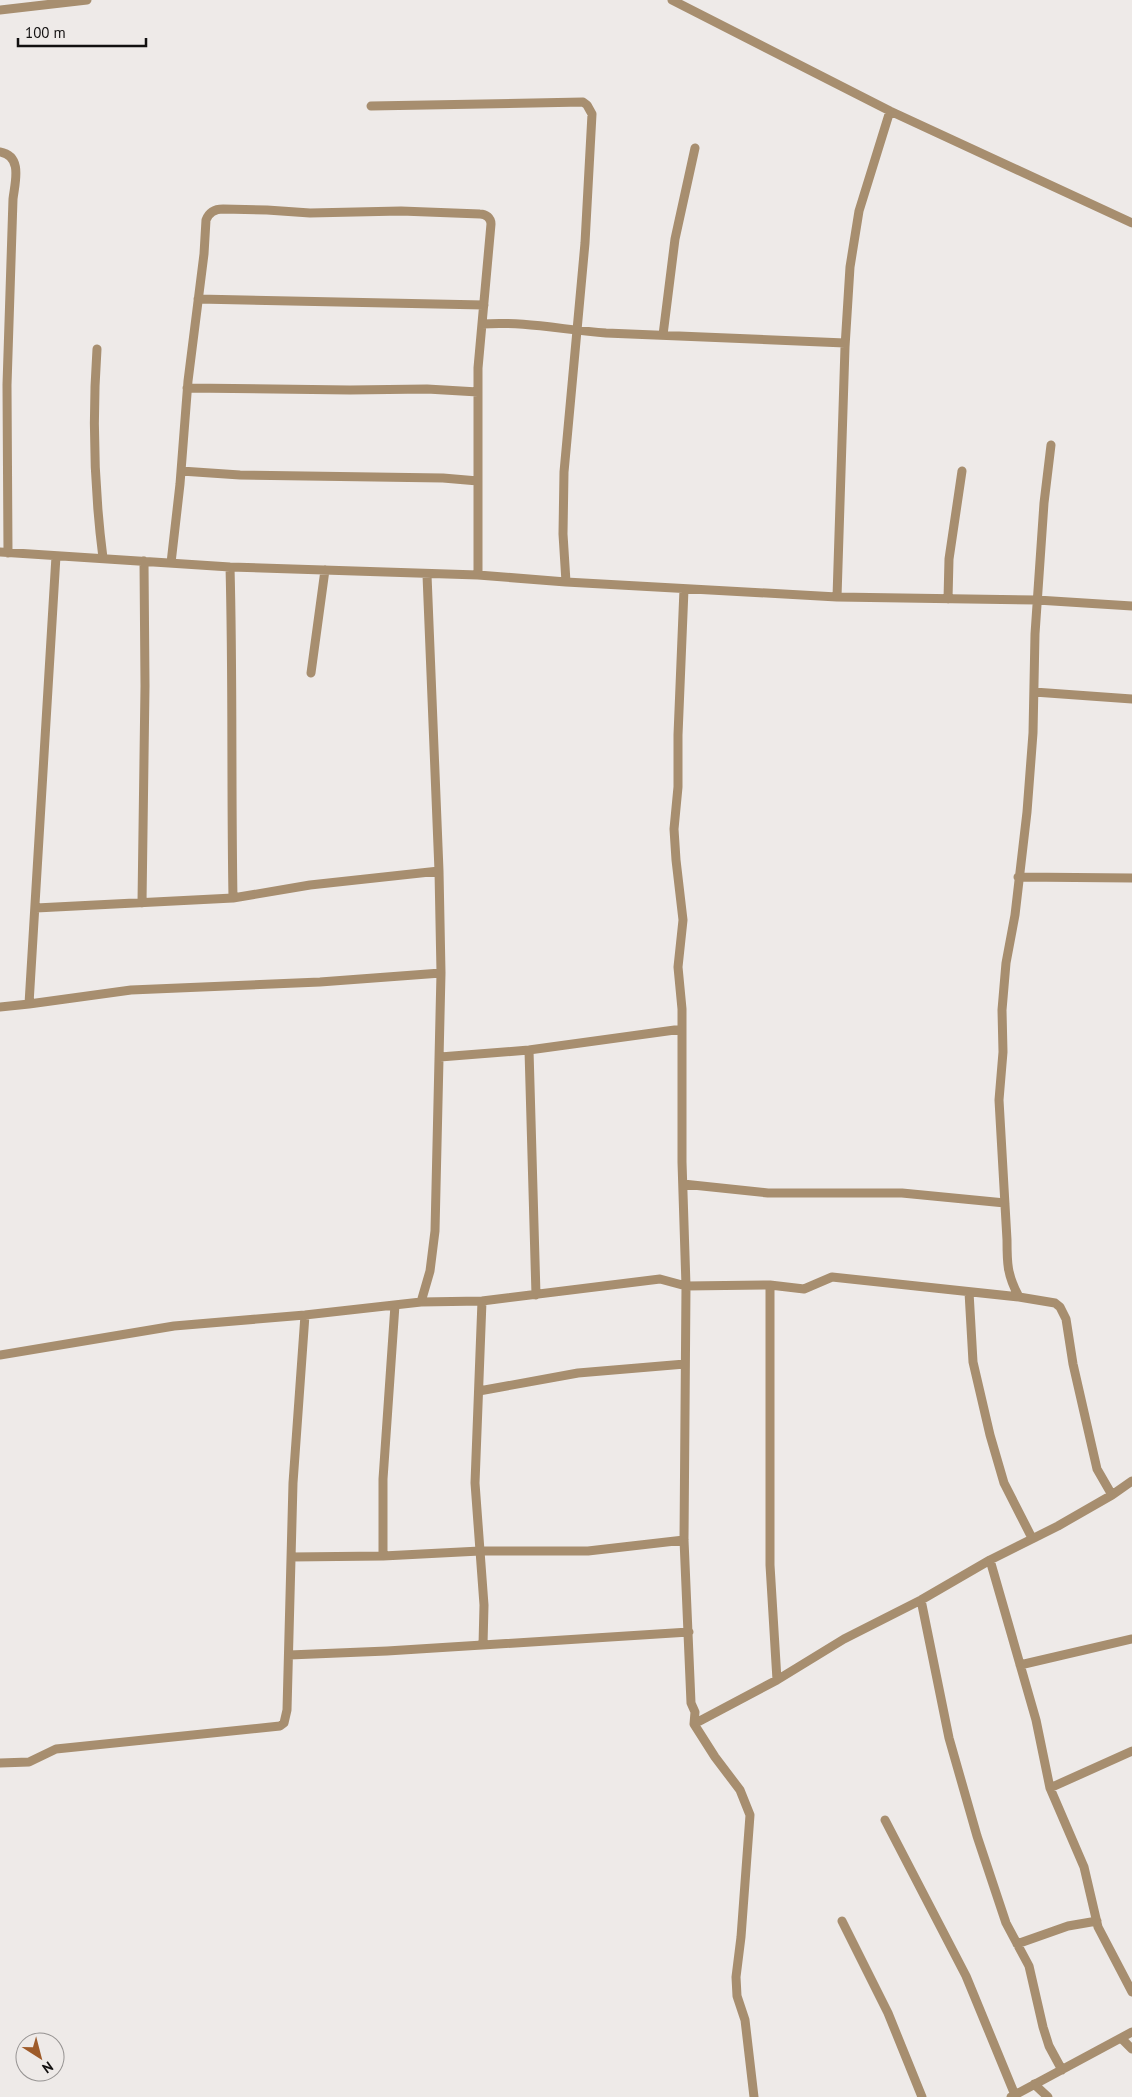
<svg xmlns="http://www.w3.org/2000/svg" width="1132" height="2097" font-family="'PT Sans',sans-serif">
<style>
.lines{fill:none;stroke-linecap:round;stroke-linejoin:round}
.minor{stroke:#a78e6f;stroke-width:9}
</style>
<rect width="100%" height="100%" fill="#eeeae8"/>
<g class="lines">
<path class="minor" d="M672 0 890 111 1132 223
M0 10 87 0
M371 106 583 102 587 105 592 114 585 243 564 472 563 534 566 582
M0 152C23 156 15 182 13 199L7 385 8 553
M198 299 484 305
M482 324C524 321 564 330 606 333L845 343
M663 335 675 239 695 148
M97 349C92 420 94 488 103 558
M187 388 350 390 427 389 478 392
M181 471 240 475 443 478 478 481
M0 552 230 567 478 575 566 582 837 597 1037 600 1132 606
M171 563 180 484 188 381 204 254 206 220C209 212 215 209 223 209L267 210 310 213 401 211 480 214C486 214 491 218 491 224L478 368V575
M230 567C233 677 231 787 233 898
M427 575 439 871
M684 589 678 735V787L674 829 676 860 683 920 678 967 682 1009V1162L686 1286 684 1540 691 1703 695 1712 694 1724 715 1757 740 1790 750 1815 741 1937 736 1977 737 1996 745 2020 754 2097
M837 597 845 347 850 267 859 211 890 111
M948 599 949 559 962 471
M311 673 325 570
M1034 692 1132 699
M1018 877 1132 878
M142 903 145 686 144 561
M36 908 233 898 310 885 439 871 441 973 435 1231 430 1271 421 1302
M29 1004 131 990 320 982 441 973
M0 1007 29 1004 56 556
M529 1050 536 1295
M440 1057 529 1050 682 1029
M683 1184 768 1193H902L1005 1203
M770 1285V1565L777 1680
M969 1292 973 1362 990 1435 1004 1483 1032 1538
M1019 1297C1007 1275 1007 1263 1007 1240L999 1100 1003 1052 1002 1010 1006 963 1015 915 1027 812 1033 733 1035 634 1044 503 1051 445
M482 1301 475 1483 484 1605 483 1645
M0 1355 174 1326 305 1315 421 1302 482 1301 660 1279 686 1286 770 1285 804 1289 832 1277 1019 1297 1055 1303 1060 1307 1066 1319 1073 1364 1097 1469 1112 1495 1132 1481
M479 1391 578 1373 685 1364
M383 1556V1479L395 1305
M291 1557 383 1556 480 1551H588L684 1540
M990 1560 1036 1720 1050 1788 1084 1867 1098 1927 1132 1992
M921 1600 949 1738 977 1836 1006 1923 1029 1966 1043 2027 1049 2046 1062 2070
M289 1655 387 1651 689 1632
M1020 1665 1132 1639
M694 1724 777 1680 844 1639 921 1600 990 1560 1058 1526 1112 1495
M0 1763 29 1762 56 1749 280 1726 284 1723 287 1710 293 1483 305 1315
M1050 1788 1132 1751
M885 1820 966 1976 1015 2095
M842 1921 888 2013 922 2097
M1017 1944 1068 1926 1097 1921
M1121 2038 1132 2049
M1034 2084 1048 2097
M1011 2097 1132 2032"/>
</g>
<g transform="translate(40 2057) rotate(144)"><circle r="24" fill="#eeeae8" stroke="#969392"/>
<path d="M0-4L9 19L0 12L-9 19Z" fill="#9e5b2a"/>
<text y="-8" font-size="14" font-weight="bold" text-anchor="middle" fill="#121010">N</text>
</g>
<path d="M18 38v8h128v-8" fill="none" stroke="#121010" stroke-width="2.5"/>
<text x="25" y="38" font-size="15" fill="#121010" stroke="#eeeae8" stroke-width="4" paint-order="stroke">100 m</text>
</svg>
